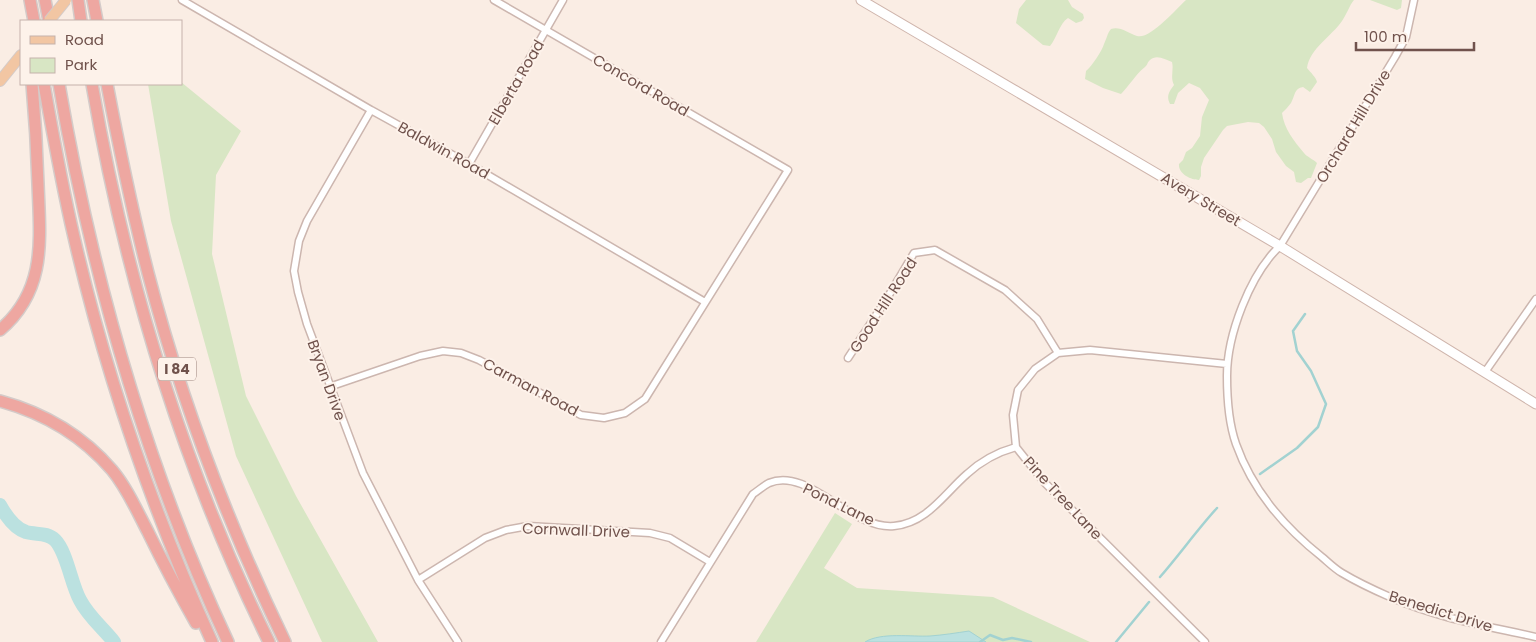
<svg xmlns="http://www.w3.org/2000/svg" width="1536" height="642" font-family="Poppins,sans-serif">
<style>
.green{fill:#d8e6c4}
.water{fill:#bbe1e0;stroke:#a2d2d1}
.lines{fill:none;stroke-linecap:round;stroke-linejoin:round}
.stream{stroke:#a2d2d1;stroke-width:2.5}
.river{stroke:#bbe1e0;stroke-width:14}
.street-casing{stroke:#ccb6af;stroke-width:9}
.secondary-casing{stroke:#cfb5ac;stroke-width:11}
.primary-casing{stroke:#d4cbc9;stroke-width:12}
.highway-casing{stroke:#d4cbc9;stroke-width:14}
.street{stroke:#fff;stroke-width:6}
.secondary{stroke:#fff;stroke-width:9}
.primary{stroke:#f2c6a3;stroke-width:10}
.highway{stroke:#eea7a1;stroke-width:11}
.primary-bridge-casing{stroke:#d4cbc9;stroke-width:12;stroke-linecap:butt}
.primary-bridge{stroke:#f2c6a3;stroke-width:10}
.labels{text-anchor:middle;dominant-baseline:central;stroke-width:4;stroke-linejoin:round;paint-order:stroke}
.shield{fill:#fdf2ea;stroke:#9a827b;stroke-width:1}
.shield-label{font-size:14px;font-weight:bold;fill:#70524c}
.street-label{font-size:15px;fill:#70524c;stroke:#fdf2ea}
</style>
<rect width="100%" height="100%" fill="#faede4"/>
<path class="green" d="M1026 0H1068L1072 7 1083 14 1084 18 1082 21 1076 23 1068 18C1059 24 1057 38 1050 46L1043 45 1016 23 1019 9Z
M1186 0H1354C1349 6 1347 14 1342 21 1332 36 1310 48 1307 68 1310 72 1316 77 1317 82L1310 92 1303 87C1294 88 1295 96 1291 103 1288 107 1285 110 1282 113 1284 129 1294 141 1304 153 1307 157 1313 159 1317 163L1311 178H1308L1301 183 1296 182 1294 172 1286 166 1276 152 1272 139 1264 127 1259 123 1248 122 1227 126 1223 130 1204 158 1201 167V176L1199 180C1191 180 1178 174 1179 164L1183 160 1186 152 1192 148 1200 136 1202 117 1209 100 1200 88 1189 83 1178 93 1174 104H1170C1166 96 1169 92 1174 85 1170 77 1174 70 1172 62 1165 59 1156 54 1150 60 1146 64 1149 63 1145 67 1135 75 1130 85 1121 94L1103 88 1085 79 1086 71C1092 66 1102 51 1104 44 1107 38 1107 34 1111 29 1120 26 1128 33 1137 36 1150 40 1176 9 1186 0Z
M1370 0H1402L1401 8 1397 10Z
M181 82 241 131 216 175 212 254 246 396 296 496 378 642H322L236 456 171 221 148 84H181Z
M835 513 852 524 824 568 857 588 993 597 1090 642H756Z"/>
<path class="water" d="M969 631 986 642H865C881 632 912 637 930 636 943 635 956 633 969 631Z"/>
<g class="lines">
<path class="stream" d="M1260 474 1297 448 1318 427 1326 404 1311 371 1297 351 1293 331 1305 314
M1160 577C1180 554 1197 530 1217 508
M980 642 990 635 1003 640 1012 638 1031 642
M1116 642 1149 602"/>
<path class="river" d="M0 505C6 516 14 528 26 532 36 535 47 532 55 540 67 552 71 584 80 600 88 616 103 628 114 642"/>
<g class="street-casing">
<path id="street" d="M182 0 371 110 469 164 705 302
M1414 0 1406 37 1395 57 1280 246C1250 274 1227 335 1227 376 1227 397 1229 424 1236 444 1252 489 1284 527 1322 557 1328 562 1335 569 1342 573 1357 582 1374 590 1390 597 1436 618 1487 626 1536 637
M371 110 307 221 299 241 294 271 298 292 307 324 363 473 418 580 458 642
M469 164 563 0
M848 358 886 300 914 253 935 250 1005 290 1037 319 1058 353
M1485 372 1536 299
M329 387 420 356 443 351 461 353 479 360 581 415 604 418 625 413 645 399 788 170 494 0
M418 580 485 538 506 530 528 526 650 533 670 538 710 562
M661 642 753 494C758 491 763 486 769 483 808 466 851 530 894 526 927 523 944 494 967 474 980 462 998 452 1016 447
M1205 642 1044 482 1016 447 1013 415 1018 390 1035 369 1058 353 1090 350 1227 364"/>
</g>
<g class="secondary-casing">
<path id="secondary" d="M861 0 1280 246 1536 404"/>
</g>
<g class="primary-casing">
<path id="primary" d="M0 81 21 55"/>
</g>
<g class="highway-casing">
<path id="highway" d="M30 0 34 21
M45 0 49 21
M78 0 81 21
M93 0 97 21
M44 84C53 135 62 186 74 237 106 376 153 512 212 642
M59 84C92 276 145 465 228 642
M92 84C125 277 182 466 269 642
M107 84C119 147 132 210 148 273 181 400 228 524 285 642
M0 330C47 290 40 239 38 184 37 150 35 117 32 84
M0 401C44 413 82 435 112 470 127 488 137 511 148 532 163 563 179 593 196 623"/>
</g>
<use href="#street" class="street"/>
<use href="#secondary" class="secondary"/>
<use href="#primary" class="primary"/>
<use href="#highway" class="highway"/>
<g class="primary-bridge-casing">
<path id="primary-bridge" d="M49 21 66 0"/>
</g>
<use href="#primary-bridge" class="primary-bridge"/>
</g>
<g class="labels">
<rect class="shield" x="158" y="357.5" width="38" height="23" rx="4"/>
<g class="shield-label">
<text x="177" y="369">I 84</text>
</g>
<g class="street-label">
<text transform="translate(516 82) rotate(-60)">Elberta Road</text>
<text transform="translate(641 85) rotate(30)">Concord Road</text>
<text transform="translate(1353 126) rotate(-59)">Orchard Hill Drive</text>
<text transform="translate(444 150) rotate(29)">Baldwin Road</text>
<text transform="translate(1201 199) rotate(31)">Avery Street</text>
<text transform="translate(883 305) rotate(-57)">Good Hill Road</text>
<text transform="translate(327 380) rotate(70)">Bryan Drive</text>
<text transform="translate(531 387) rotate(28)">Carman Road</text>
<text transform="translate(1063 498) rotate(47)">Pine Tree Lane</text>
<text transform="translate(839 504) rotate(26)">Pond Lane</text>
<text transform="translate(576 530) rotate(2)">Cornwall Drive</text>
<text transform="translate(1441 611) rotate(17)">Benedict Drive</text>
</g>
</g>
<rect x="20" y="20" width="162" height="65" fill="#fdf2ea" stroke="#c5b2ab"/>
<rect x="30" y="36" width="25" height="8" fill="#f2c6a3" stroke="#c5b2ab"/>
<text x="65" y="45" font-size="15" fill="#70524c">Road</text>
<rect x="30" y="58" width="25" height="15" fill="#d8e6c4" stroke="#c5b2ab"/>
<text x="65" y="70" font-size="15" fill="#70524c">Park</text>
<path d="M1356 42v8h118v-8" fill="none" stroke="#70524c" stroke-width="2.5"/>
<text x="1364" y="42" font-size="15" fill="#70524c" stroke="#fdf2ea" stroke-width="4" paint-order="stroke">100 m</text>
</svg>
